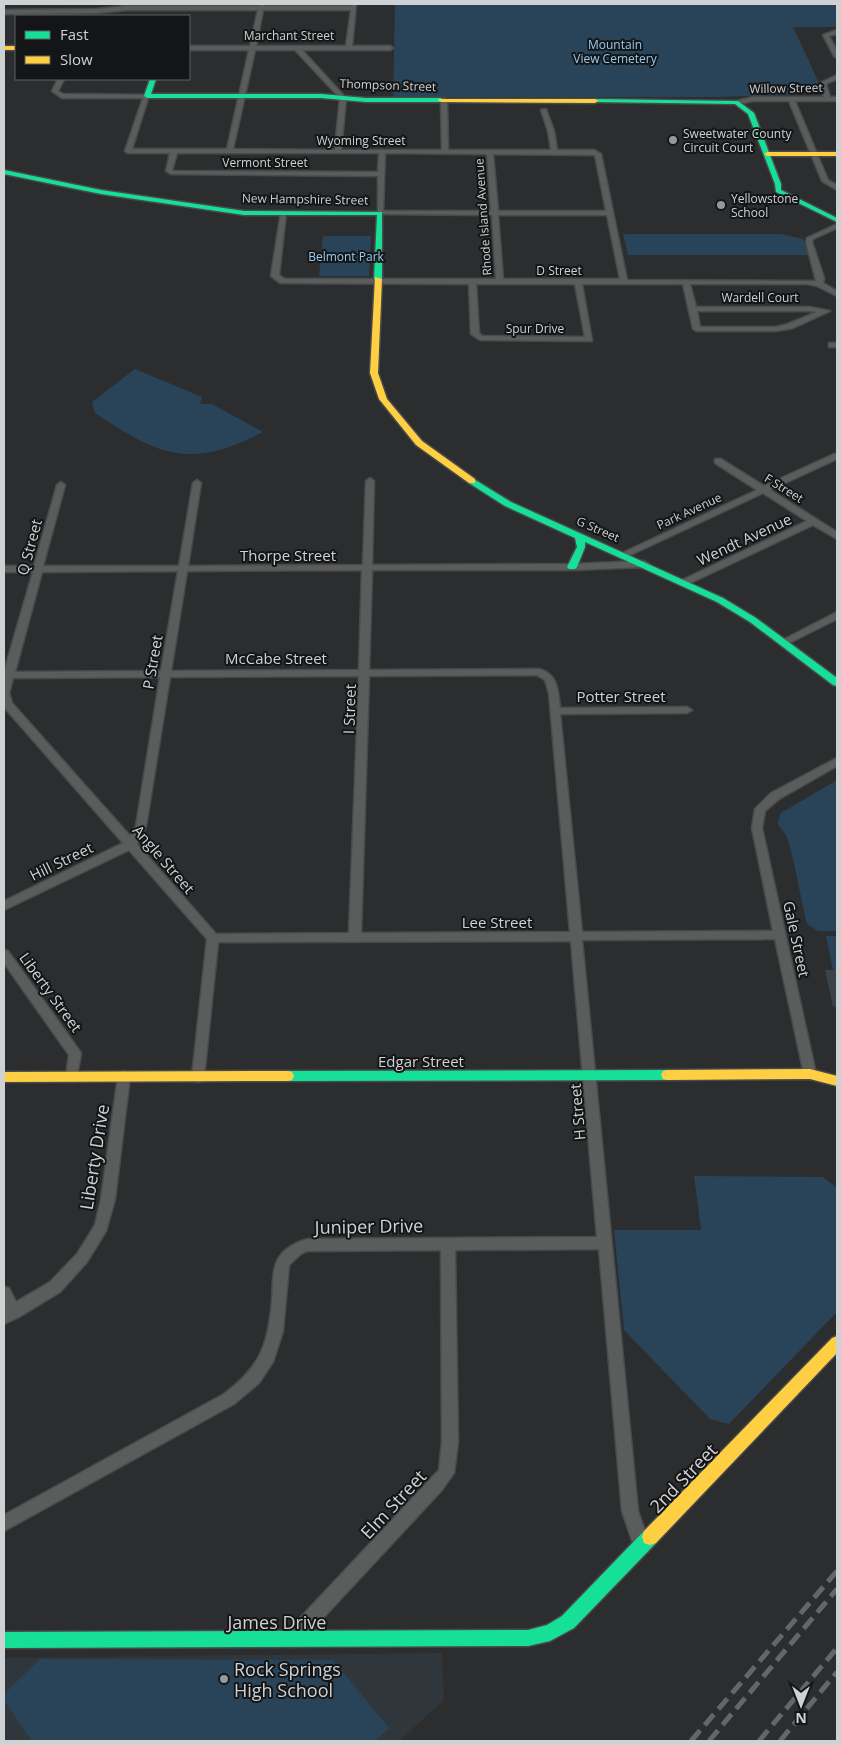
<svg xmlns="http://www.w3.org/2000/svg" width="841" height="1745" font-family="'Open Sans',sans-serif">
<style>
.built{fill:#30373c}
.green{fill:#294458}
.building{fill:#3a434a}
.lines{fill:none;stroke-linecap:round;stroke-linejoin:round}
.street-casing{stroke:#494a4b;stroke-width:3}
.fast-casing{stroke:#494a4b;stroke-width:3}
.slow-casing{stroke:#494a4b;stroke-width:3}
.street{fill:#5b5c5c;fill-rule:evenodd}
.fast{fill:#16e098;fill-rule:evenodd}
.slow{fill:#ffcf43;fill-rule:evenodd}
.rail{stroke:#656667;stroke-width:5;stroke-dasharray:14 7;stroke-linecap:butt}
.poi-dot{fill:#969899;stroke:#141516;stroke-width:2}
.labels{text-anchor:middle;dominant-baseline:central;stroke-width:4;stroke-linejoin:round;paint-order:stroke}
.far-street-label{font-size:12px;fill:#cfd1d2;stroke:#141516}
.far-park-label{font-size:12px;fill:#95ccf5;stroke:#141516}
.far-poi-label{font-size:12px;fill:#cfd1d2;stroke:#141516;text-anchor:start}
.street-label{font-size:15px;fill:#cfd1d2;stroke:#141516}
.near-street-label{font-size:18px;fill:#cfd1d2;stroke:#141516}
.near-poi-label{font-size:18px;fill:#cfd1d2;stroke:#141516;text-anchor:start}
</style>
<rect width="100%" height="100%" fill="#2c2d2e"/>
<path class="built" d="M442 1653 444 1700 399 1741H4V1658Z"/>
<path class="green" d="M395 4H837V27H793L821 87H801L804 94 717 97H393Z
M781 234 803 239 809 255H628L623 234Z
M323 236H371L369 276H319Z
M135 369 202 397 200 404H212L263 432C191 470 159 456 95 413L92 402Z
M837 780V931H818L807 924C800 896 796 867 788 840 784 826 773 830 781 813Z
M826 936H837V970H833Z
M694 1176 823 1177 837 1188V1312L729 1424 710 1419 624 1330 614 1230H701Z
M40 1659 333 1660 389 1728 375 1741H32L4 1700V1694Z"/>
<path class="building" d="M825 970H837V1006L833 1007Z"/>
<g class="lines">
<g class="street-casing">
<path id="street" d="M260 4H264V6H351L352 4H356L352 46H390L393 48 390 50H302L346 98 341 150H442L441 100 444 98 447 100 448 150H551L548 131 541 110 546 109 554 131 557 150H594L601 154 627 280 816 281 806 242 807 238 837 224V228L813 239 812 242 824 278 823 283 837 291V296L817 286 808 284H690L696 307H810L830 311 793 328 776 331H697L693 329 683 284H582L592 341 480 340 471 334 469 284 280 283 271 276 281 212 286 213 279 275 285 279H496L492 215 378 214V176L171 174 166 171 170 153H128L125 151 143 98H62L52 91 58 79H64L58 91 63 94 149 95 132 149H227L249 50H189V46H250L258 10H127L97 13 4 14V10L97 9 127 6H259ZM263 10H351L346 46H256ZM255 50H295L340 98 335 150 233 149ZM177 153H379L378 172 174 171 172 170ZM385 153 487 154 491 211H383ZM493 154 595 155 606 211H498ZM498 215H607L620 279H503ZM476 284H575L585 337 482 336 479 333ZM697 311H810L817 312 788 324 776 327H700Z
M837 30V34L829 36 837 51V58L834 56 823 35Z
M837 75V79L826 84 830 97H837V101H795L828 180 837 185V190L822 181 789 101H753L736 104 733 102 753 97H824L820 83Z
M829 343H837V347H829Z
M834 454H837V459L770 490 837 532V539L813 525 688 584H682V580L807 521 763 493 626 557H620L618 555 757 490 715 463V459H721L764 486Z
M370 478 374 481 372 565 572 564 644 561 649 564 644 567 572 570H372L369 670 539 669C558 674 558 691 560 708L687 707 692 710 687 713 560 714 582 932 773 931 752 828 755 809 771 793 837 758V766L779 799 765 811 762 828 816 1074 814 1078 810 1079 806 1078 804 1074 775 939 582 940 638 1511 650 1546 648 1552 642 1554 636 1552 622 1511 599 1249 455 1250 458 1442 454 1473 442 1490 298 1645 292 1647 286 1645 284 1639 286 1633 439 1470 442 1442 441 1250 308 1251 302 1253 289 1265 283 1331 273 1362 259 1383 234 1404 4 1531V1515L224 1394C260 1367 268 1346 272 1302 273 1290 272 1278 275 1267 279 1251 293 1243 308 1239L597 1237 571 941 218 942 204 1077 202 1081 198 1082 194 1081 192 1077 207 939 129 850 4 910V901L123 843 4 707V672L33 572H4V566H34L57 485 61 482 65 485 43 566H179L193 483 197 480 201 483 188 566 363 565 366 481ZM362 570 359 670 171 671 187 571ZM178 571 161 671 15 672 42 572ZM537 675 545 680 549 693 570 932 361 933 369 676ZM359 676 349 933 216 934 137 844 146 826 170 677ZM160 677 136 826 130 836 12 703 9 693 13 678Z
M837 612V619L787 644H781L779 642Z
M4 950 8 951 79 1050 81 1054 76 1081 72 1082 68 1081 66 1077 69 1055 4 963Z
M124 1071 128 1072 130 1076 115 1199 106 1231 87 1262 60 1292 19 1317 4 1324V1287L9 1288 16 1302 50 1282 77 1254 95 1225 101 1199 118 1076 120 1072Z"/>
</g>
<g class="fast-casing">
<path id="fast" d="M150 79H156L151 94H321L366 98H441L444 100 441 102H366L321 98H147L144 96Z
M595 99 738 101 754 113 781 184V190L837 218V222L776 192 775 184 748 114 735 104 593 102 592 101Z
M4 170 101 190 244 211 382 212V279L378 281 374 279 377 215H244L101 194 4 174Z
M472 478 511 502 723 598 756 618 837 678V686L833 685 750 622 717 602 585 542V547L577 567 575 569H569L567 567 577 547 575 538 505 506 469 483V479Z
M667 1070 671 1071 673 1075 671 1079 667 1080 288 1081 284 1080 282 1076 284 1072 288 1071Z
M650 1529 656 1531 658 1537 656 1543 574 1628 550 1641 528 1646 4 1648V1632L528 1630 547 1625 562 1616 644 1531Z"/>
</g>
<g class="slow-casing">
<path id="slow" d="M4 46H16V50H4Z
M439 99H595L598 101 595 103 441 102 438 100Z
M837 152V156H767L764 154 767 152Z
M375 277 382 279 378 373 387 399 422 441 475 479V483H469L416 445 379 399 370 373Z
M810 1069 837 1076V1086L810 1079 667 1080 663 1079 661 1075 663 1071 667 1070Z
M288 1071 292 1072 294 1076 292 1080 288 1081 4 1082V1072Z
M837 1336V1353L656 1543 650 1545 644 1543 642 1537 644 1531 832 1338Z"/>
</g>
<use href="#street" class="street"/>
<use href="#fast" class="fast"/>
<use href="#slow" class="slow"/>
<path class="rail" d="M691 1741 837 1571
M709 1741 837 1589
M759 1741 837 1648
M780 1741 837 1672"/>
</g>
<g class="poi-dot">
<circle cx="673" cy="140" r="5"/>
<circle cx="721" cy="205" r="5"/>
<circle cx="224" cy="1679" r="5"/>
</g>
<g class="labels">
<g class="far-street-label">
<text x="289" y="35">Marchant Street</text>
<text transform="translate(388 85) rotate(2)">Thompson Street</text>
<text transform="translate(786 88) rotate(-1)">Willow Street</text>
<text x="361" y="140">Wyoming Street</text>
<text x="265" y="162">Vermont Street</text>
<text transform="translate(305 199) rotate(1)">New Hampshire Street</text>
<text transform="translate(483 217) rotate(-94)">Rhode Island Avenue</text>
<text x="559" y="270">D Street</text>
<text x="760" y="297">Wardell Court</text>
<text x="535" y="328">Spur Drive</text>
<text transform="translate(784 488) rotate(32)">F Street</text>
<text transform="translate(689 511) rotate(-25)">Park Avenue</text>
<text transform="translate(598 529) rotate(24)">G Street</text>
</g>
<g class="far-park-label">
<text x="615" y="44">Mountain<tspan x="615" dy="14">View Cemetery</tspan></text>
<text x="346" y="256">Belmont Park</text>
</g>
<g class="far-poi-label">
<text x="683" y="133">Sweetwater County<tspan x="683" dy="14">Circuit Court</tspan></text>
<text x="731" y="198">Yellowstone<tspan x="731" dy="14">School</tspan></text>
</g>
<g class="street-label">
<text transform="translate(744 539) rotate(-25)">Wendt Avenue</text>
<text transform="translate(29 547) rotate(-75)">Q Street</text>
<text x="288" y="555">Thorpe Street</text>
<text x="276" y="658">McCabe Street</text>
<text transform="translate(152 662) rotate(-80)">P Street</text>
<text x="621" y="696">Potter Street</text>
<text transform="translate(349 709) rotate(-88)">I Street</text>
<text transform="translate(164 859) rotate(49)">Angle Street</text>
<text transform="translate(61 861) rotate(-26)">Hill Street</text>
<text x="497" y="922">Lee Street</text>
<text transform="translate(797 939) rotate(78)">Gale Street</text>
<text transform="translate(51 992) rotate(54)">Liberty Street</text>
<text x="421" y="1061">Edgar Street</text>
<text transform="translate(577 1112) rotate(-95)">H Street</text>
</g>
<g class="near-street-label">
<text transform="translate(94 1157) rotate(-81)">Liberty Drive</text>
<text transform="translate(369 1226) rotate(-1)">Juniper Drive</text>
<text transform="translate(683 1478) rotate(-46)">2nd Street</text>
<text transform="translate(393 1504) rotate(-47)">Elm Street</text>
<text x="277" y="1622">James Drive</text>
</g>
<g class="near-poi-label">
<text x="234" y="1669">Rock Springs<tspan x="234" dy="21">High School</tspan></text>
</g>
</g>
<rect width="841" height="1745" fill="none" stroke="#cfd1d2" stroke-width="10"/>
<rect x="15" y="15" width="175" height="65" fill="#141516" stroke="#5f6061"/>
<rect x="25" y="31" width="25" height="8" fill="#16e098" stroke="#5f6061"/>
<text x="60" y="40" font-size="15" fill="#cfd1d2">Fast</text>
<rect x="25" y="56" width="25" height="8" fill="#ffcf43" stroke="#5f6061"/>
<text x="60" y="65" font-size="15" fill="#cfd1d2">Slow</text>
<g transform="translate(801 1705) rotate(180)" stroke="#141516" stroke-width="4" paint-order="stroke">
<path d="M0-4L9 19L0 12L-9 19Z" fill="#cfd1d2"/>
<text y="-8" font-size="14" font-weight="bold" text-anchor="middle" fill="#cfd1d2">N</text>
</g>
</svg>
